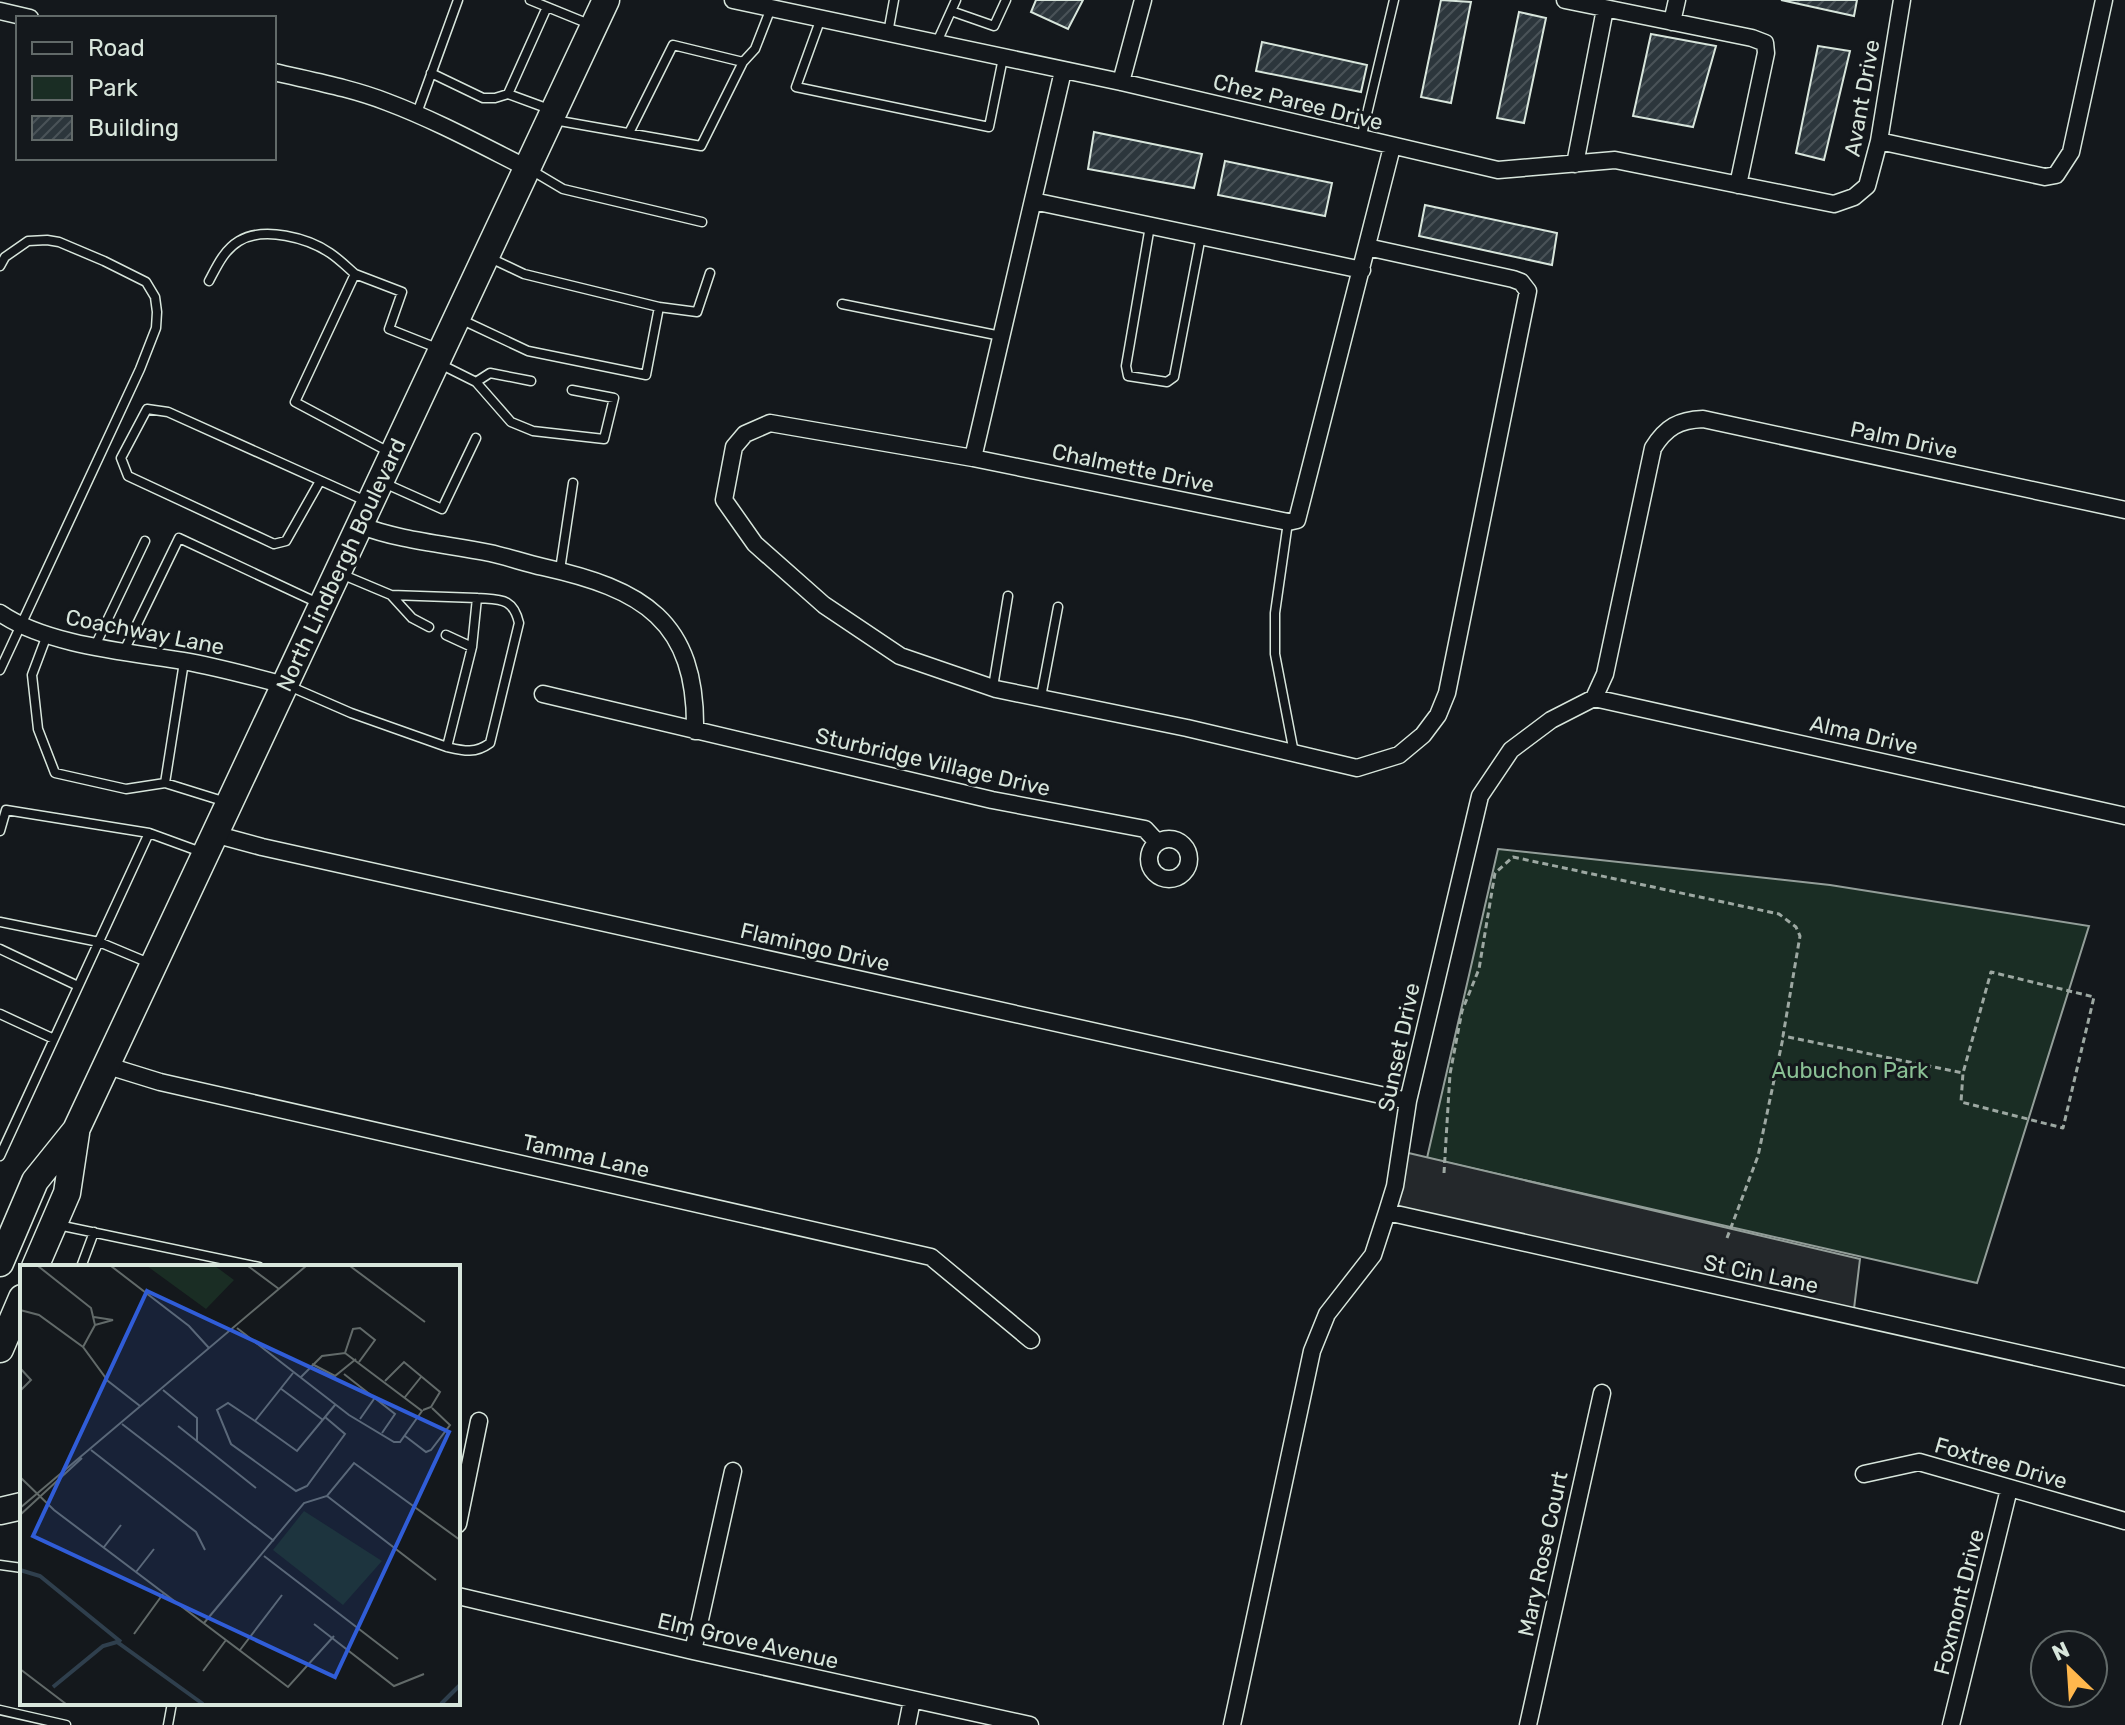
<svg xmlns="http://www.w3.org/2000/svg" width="2125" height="1725" font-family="Rubik,sans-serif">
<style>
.green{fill:#1a2d24;stroke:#939e99;stroke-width:2}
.parking{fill:#24282b;stroke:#939e99;stroke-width:2}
.building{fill:url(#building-hatch);stroke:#d8e6dc;stroke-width:2}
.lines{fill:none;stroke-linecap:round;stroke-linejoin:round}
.lane-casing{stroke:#d8e6dc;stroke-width:11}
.street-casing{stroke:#d8e6dc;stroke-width:19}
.primary-casing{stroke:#d8e6dc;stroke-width:29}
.path{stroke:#9da8a2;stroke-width:3;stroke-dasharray:6 4;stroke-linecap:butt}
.lane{stroke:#14181c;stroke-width:8}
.street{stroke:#14181c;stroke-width:16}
.primary{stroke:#14181c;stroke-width:26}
.labels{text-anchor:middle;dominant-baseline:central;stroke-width:6;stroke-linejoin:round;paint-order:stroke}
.street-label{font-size:22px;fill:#d8e6dc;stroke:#14181c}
.park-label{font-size:22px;fill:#8ac095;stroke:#14181c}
.inset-river{fill:none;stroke:#2f3f4d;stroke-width:4}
.inset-road{fill:none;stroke:#626a69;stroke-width:2}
.view{fill:#305dd8;fill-opacity:0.15;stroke:#305dd8;stroke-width:4}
.inset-edge{fill:none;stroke:#d8e6dc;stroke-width:4}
</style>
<defs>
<pattern id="building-hatch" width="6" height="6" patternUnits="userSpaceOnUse" patternTransform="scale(2)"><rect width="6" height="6" fill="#2c363c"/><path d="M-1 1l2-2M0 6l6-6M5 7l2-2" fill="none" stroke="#4a5358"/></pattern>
</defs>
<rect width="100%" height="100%" fill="#14181c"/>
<path class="green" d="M1498 849 1830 885 2089 926 1977 1283 1427 1158Z"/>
<path class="parking" d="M1400 1151 1860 1259 1853 1317 1387 1212Z"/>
<path class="building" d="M1036 0H1083L1068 29 1031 12Z
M1441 0 1471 2 1451 103 1421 97Z
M1781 0H1857L1854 16Z
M1519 12 1546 18 1524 123 1497 118Z
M1651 34 1716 46 1693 127 1633 116Z
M1262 42 1367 65 1361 92 1256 71Z
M1818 46 1850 51 1824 160 1796 153Z
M1094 132 1202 154 1194 188 1088 169Z
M1225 161 1332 183 1325 216 1218 195Z
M1425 205 1557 233 1552 265 1419 236Z"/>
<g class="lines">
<g class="lane-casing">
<path id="lane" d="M530 0 589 24
M951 11 994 26 1006 0
M821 18 796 87 989 127 1003 58
M888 33 894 0
M937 42 956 0
M431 73 483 98H495L508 94 549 109
M508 94 547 7
M417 113 458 0
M554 120 701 146 743 62 755 49 771 8
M629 133 673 45 743 62
M1361 139 1394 0
M531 170 563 189 702 222
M1150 226 1126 366 1128 376 1167 382 1174 377 1201 236
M0 266 5 257 28 241 47 240 59 242 104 261 146 282 155 297 157 312 156 328 140 369 0 670
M209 281C217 266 224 250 239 241 264 226 308 238 330 253 339 259 347 267 355 274
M842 304 1001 336
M659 307 697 312 710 273
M460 319 528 351 646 375 659 307 524 274 488 257
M440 364 476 382 511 422 533 431 604 439 614 398 572 390
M476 382 490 373 531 381
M389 452 295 402 355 274 402 292 389 329 437 348
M320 481 286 541 274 544 128 476 121 458 147 409 168 412 368 502
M384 483 442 509 476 438
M1288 522 1275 613V654L1294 753
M560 570 573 483
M391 595 412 618 429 627
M47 635 32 675 38 729 55 773 126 789 165 783 226 802
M446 635 472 647
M95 646 145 541
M124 651 179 538 318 603
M289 686 351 713 447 747 472 647 477 598 391 595 341 574
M993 687 1008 596
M1041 697 1058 607
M447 747C464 751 475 754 490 743L519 623C513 597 500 600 477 598
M165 783 184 662
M0 831 6 810 149 833
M0 922 99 942 149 963
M0 949 78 986
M0 1014 54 1039
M0 1156 149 833 201 852
M58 1225 259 1267
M81 1267 94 1232
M0 1565 22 1568
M0 1710 66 1725
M168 1725 172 1703"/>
</g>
<g class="street-casing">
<path id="street" d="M733 0 1121 82 1498 170 1615 160 1834 204 1854 197 1867 186 1879 141 1902 0
M1565 0 1752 38 1765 43 1766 53 1738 185
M0 11 30 18
M1672 22 1677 0
M1063 71 973 458 1288 522 1297 520 1392 147
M274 72C312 81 351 88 387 102 435 120 481 145 527 168
M1121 82 1143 0
M1879 141 2045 177 2056 175 2071 152 2104 0
M1575 164 1605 9
M1033 201 1362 270
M973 458 770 423 745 434 734 447 724 500 755 544 824 605 900 656 996 689 1187 728 1357 768 1399 755 1423 735 1438 715 1447 693 1528 291 1521 282 1513 279 1367 247
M359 525C401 541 445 544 490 553 508 557 525 563 543 567 642 589 697 620 695 731
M0 613C46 645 128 652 183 661 217 667 251 676 284 685
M543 694 992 800 1145 829 1157 842
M1594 698 2125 816
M214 834 262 847 1408 1101
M1149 859a20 20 0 1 1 40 0a20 20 0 1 1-40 0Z
M105 1065 160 1082 931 1257 1031 1340
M1387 1212 2125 1377
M1864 1474 1919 1462 2125 1521
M458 1524 479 1421
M458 1596 693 1651 1030 1725
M693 1651 733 1471
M907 1725 912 1700
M1232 1725 1312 1351 1327 1314 1373 1255 1387 1212 1395 1186 1408 1101 1480 796 1511 750 1551 720 1594 698 1605 674 1653 448C1666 427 1679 420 1703 419L2125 510
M1528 1725 1602 1393
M1951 1725 2009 1489"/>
</g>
<g class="primary-casing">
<path id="primary" d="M0 1263 35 1181 76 1130 606 0
M35 1267 67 1193 76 1133
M0 1349 22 1298
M0 1511 22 1506"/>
</g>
<path class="path" d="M1444 1173 1450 1074 1462 1011 1479 969 1495 873 1513 857 1779 914 1796 927 1800 936 1783 1036 1963 1073 1961 1102 2063 1128 2094 997 1991 972 1963 1073
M1727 1238 1758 1156 1783 1038"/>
<use href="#lane" class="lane"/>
<use href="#street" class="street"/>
<use href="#primary" class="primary"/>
</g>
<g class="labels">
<g class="street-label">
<text transform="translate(1862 98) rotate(-80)">Avant Drive</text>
<text transform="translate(1298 102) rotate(14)">Chez Paree Drive</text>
<text transform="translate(1904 440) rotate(12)">Palm Drive</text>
<text transform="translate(1133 468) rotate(12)">Chalmette Drive</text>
<text transform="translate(341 565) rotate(-65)">North Lindbergh Boulevard</text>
<text transform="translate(145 632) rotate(11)">Coachway Lane</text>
<text transform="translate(1864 735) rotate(13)">Alma Drive</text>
<text transform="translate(933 762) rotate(13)">Sturbridge Village Drive</text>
<text transform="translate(815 947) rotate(13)">Flamingo Drive</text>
<text transform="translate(1399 1047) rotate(-78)">Sunset Drive</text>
<text transform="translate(586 1156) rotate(13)">Tamma Lane</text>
<text transform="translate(1761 1274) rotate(12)">St Cin Lane</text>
<text transform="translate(2001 1463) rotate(16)">Foxtree Drive</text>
<text transform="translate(1543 1554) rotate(-78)">Mary Rose Court</text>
<text transform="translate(1959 1602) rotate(-76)">Foxmont Drive</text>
<text transform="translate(748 1641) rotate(13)">Elm Grove Avenue</text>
</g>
<g class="park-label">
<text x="1850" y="1070">Aubuchon Park</text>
</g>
</g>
<g transform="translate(20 1265)">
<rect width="440" height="440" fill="#14181c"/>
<path d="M127 1H195L214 15 186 44ZM284 246 362 296 323 340 253 285Z" fill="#1a2d24"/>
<path class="inset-river" d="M0 305 20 311 101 377M33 422 83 381 97 377 183 439M421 439 440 420"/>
<path class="inset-road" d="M18 1 71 43 75 60 63 82M91 1 169 61 189 83M228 1 259 24M330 1 405 57M0 45 19 50 63 82 88 116 120 141M74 52 93 55 75 60M217 63 329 150 374 177H380L402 146 325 88 302 91 281 112M325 88 333 64 340 63 355 75 339 97M292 99 315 111 336 94M0 103 11 115 0 126M273 108 235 156 277 186 315 140M324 109 375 149 362 168M365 116 384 97 420 127 411 142 403 145M260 123 303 155M143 125 177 153V176M385 132 401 112M340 154 354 134M235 156 208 138 197 145 211 179 276 226 287 221 325 169 305 152M102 159 254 276M158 161 236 223M385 171 406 187 411 185 430 160 412 143M71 185 176 267 185 285M0 212 34 245 268 422 314 371M307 231 416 315M0 243 286 1M0 250 62 193M84 282 101 260M244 291 378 394M116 307 134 284M184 358 284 238 307 231 334 198 440 275M294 359 374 421 404 409M114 369 143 329M220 385 262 330M0 404 46 439M183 406 206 375"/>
<path class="view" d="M127 26 429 167 315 412 13 271Z"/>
<rect width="440" height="440" class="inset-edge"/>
</g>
<rect x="16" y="16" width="260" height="144" fill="#14181c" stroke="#626a69" stroke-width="2"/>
<rect x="32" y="42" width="40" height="12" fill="#14181c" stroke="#626a69" stroke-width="2"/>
<text x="88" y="56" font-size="24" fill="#d8e6dc">Road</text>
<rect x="32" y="76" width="40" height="24" fill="#1a2d24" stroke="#626a69" stroke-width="2"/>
<text x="88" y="96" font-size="24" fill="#d8e6dc">Park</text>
<rect x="32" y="116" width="40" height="24" fill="url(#building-hatch)" stroke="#626a69" stroke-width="2"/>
<text x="88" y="136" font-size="24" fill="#d8e6dc">Building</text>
<g transform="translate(2069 1669) rotate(335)"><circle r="38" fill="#14181c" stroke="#626a69" stroke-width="2"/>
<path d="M0-6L14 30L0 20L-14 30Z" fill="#ffb74d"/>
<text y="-12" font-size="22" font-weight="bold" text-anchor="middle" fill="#d8e6dc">N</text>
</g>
</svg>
